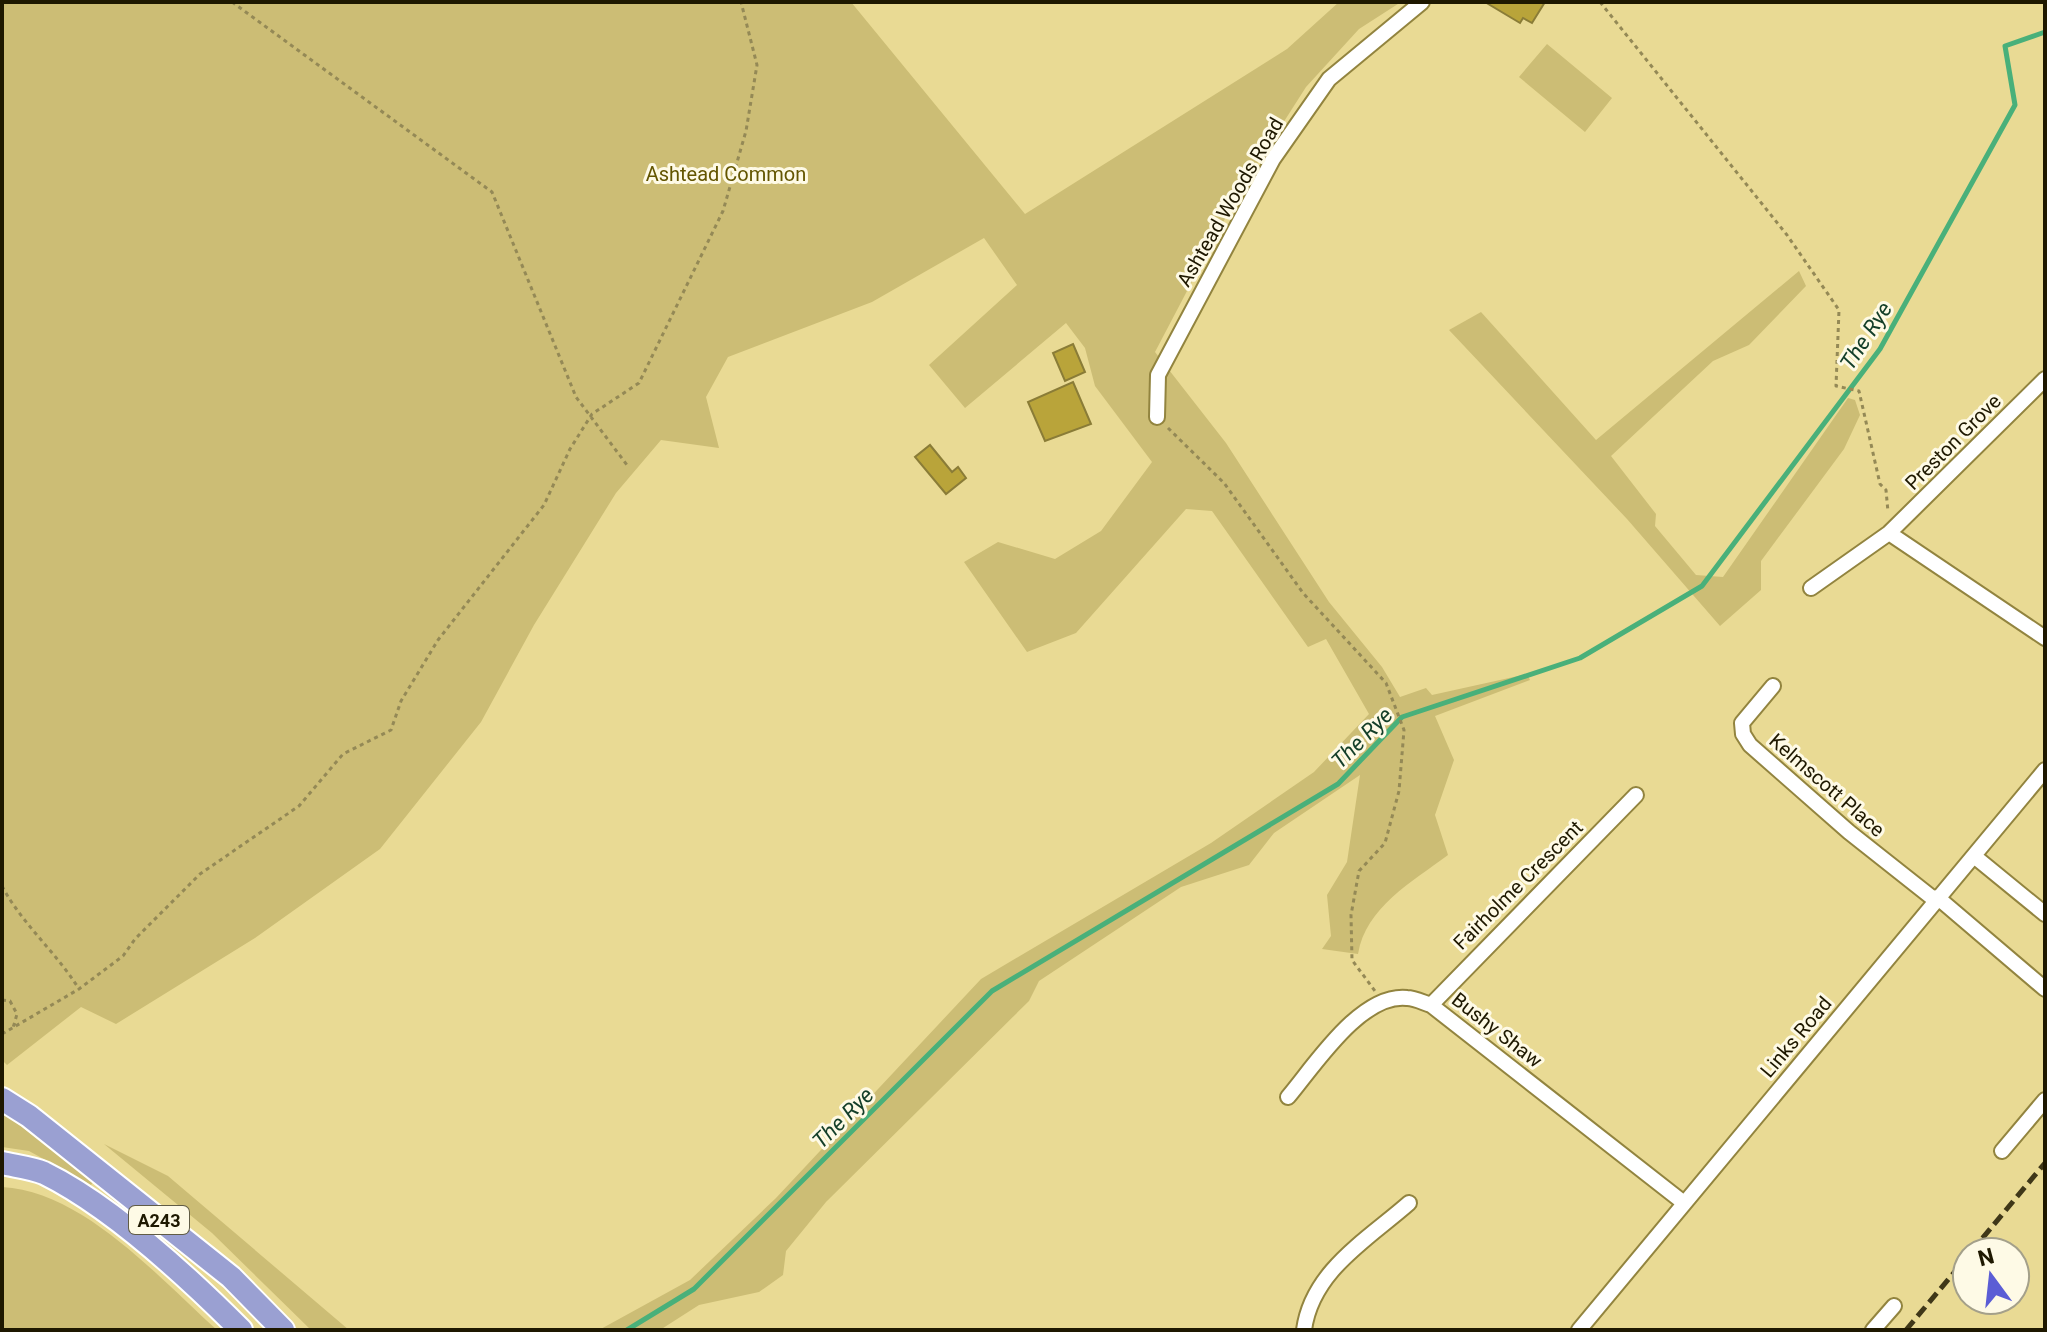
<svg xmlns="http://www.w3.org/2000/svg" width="2047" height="1332" font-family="Roboto,sans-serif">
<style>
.green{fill:#ccbd75}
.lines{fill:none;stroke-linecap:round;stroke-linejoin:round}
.stream{stroke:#49b07a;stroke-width:5}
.building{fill:#b9a43a;stroke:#8a7c37;stroke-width:2}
.minor-casing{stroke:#92843f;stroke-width:18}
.trunk-casing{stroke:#fff;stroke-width:26}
.path{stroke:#948956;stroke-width:3;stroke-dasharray:4 4;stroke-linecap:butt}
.minor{stroke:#fff;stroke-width:14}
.trunk{stroke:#9aa0d2;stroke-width:22}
.rail{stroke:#3f3718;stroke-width:5;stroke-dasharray:12 6;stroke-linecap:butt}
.labels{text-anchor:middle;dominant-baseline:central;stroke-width:6;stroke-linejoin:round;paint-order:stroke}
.shield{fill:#fefae6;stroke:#615c45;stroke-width:2}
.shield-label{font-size:18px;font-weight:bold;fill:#1e1800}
.park-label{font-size:20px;fill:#635500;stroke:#fefae6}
.street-label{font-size:20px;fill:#1e1800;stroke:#fefae6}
.water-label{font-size:22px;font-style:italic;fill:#133e28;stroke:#fefae6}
</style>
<rect width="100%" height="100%" fill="#e9da94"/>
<path class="green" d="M2 2H851L1025 214 1287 49 1339 2H1401L1359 29 1306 87 1239 192 1155 352 1226 443 1329 602 1382 667 1400 697 1426 688 1432 695 1527 674 1530 680 1435 716 1454 760 1435 815 1448 855C1412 882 1366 907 1358 954L1322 949 1331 936 1327 895 1347 862 1360 775 1274 833 1249 865 1181 887 1039 981 1029 1001 826 1202 786 1251 783 1275 759 1292 699 1305 660 1330H599L690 1280 776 1198 981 979 1211 843 1314 772 1369 714 1326 639 1308 647 1212 511 1186 509 1076 633 1027 652 964 562 998 542 1055 559 1101 531 1152 462 1095 386 1085 348 1066 323 965 408 929 365 1017 285 984 238 872 302 728 357 706 397 719 448 661 440 616 493 534 625 481 722 380 849 255 938 116 1024 81 1007 7 1065 2 1060Z
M1547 44 1612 98 1585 132 1519 77Z
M1799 271 1806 286 1749 345 1713 361 1611 456 1656 514 1655 526 1696 575 1723 577 1848 398 1855 400 1860 415 1844 449 1761 561V590L1720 626 1627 519 1449 330 1481 312 1596 440Z
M2 1112 94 1181 91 1185 29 1151 2 1147Z
M104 1144 168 1176 349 1330H311L212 1233Z
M2 1187C83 1191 159 1278 217 1330H2Z"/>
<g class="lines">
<path class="stream" d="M627 1330 694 1289 992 991 1338 784 1402 717 1580 658 1702 586 1880 349 2015 105 2005 46 2045 32"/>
</g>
<path class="building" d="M1485 2H1545L1532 23 1523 18 1520 23Z
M1073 344 1085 372 1065 381 1053 353Z
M1073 382 1091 424 1045 441 1028 402Z
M930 445 952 472 958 467 966 478 946 494 915 457Z"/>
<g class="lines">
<g class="minor-casing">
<path id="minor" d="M1157 417 1158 375 1273 159 1329 79 1422 2
M1889 533 2045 638
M1811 588 1889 533 2045 379
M1773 686 1742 723 1743 734 1750 745 1849 832 1935 900
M1974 856 2045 914
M1937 897 2045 989
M1431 1005 1636 795
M1288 1097C1315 1065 1361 993 1407 998 1415 998 1424 1003 1431 1005L1684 1203
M2002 1151 2045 1100
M1304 1330C1312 1271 1367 1240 1409 1203
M1579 1330 2045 770
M1873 1330 1894 1306"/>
</g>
<g class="trunk-casing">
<path id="trunk" d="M2 1099 29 1116 231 1277 283 1330
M2 1163C15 1166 32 1168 44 1173 111 1206 188 1277 241 1330"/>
</g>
<path class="path" d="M232 2 492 192 576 397 627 465
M1600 2 1787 235 1839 310 1836 386 1859 391 1880 484 1886 490 1888 512
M1168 428 1224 483 1303 593 1386 683 1404 730 1399 791 1385 843 1359 871 1351 915 1352 960 1375 991
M2 886C22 924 56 952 79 989
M2 1000 10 1001 17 1014 13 1028
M2 1034 79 989 123 956 135 939 200 874 299 806 343 754 391 730 401 701 438 640 544 505 570 449 592 414 639 383 723 211 746 131 757 65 741 2"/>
<use href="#minor" class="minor"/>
<use href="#trunk" class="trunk"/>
<path class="rail" d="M1971 1252 2045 1163
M1906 1330 1967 1257"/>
</g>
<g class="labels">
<rect class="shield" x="129" y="1206" width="60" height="28" rx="6"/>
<g class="shield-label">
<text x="159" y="1220">A243</text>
</g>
<g class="park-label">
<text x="726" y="174">Ashtead Common</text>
</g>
<g class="street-label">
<text transform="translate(1230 202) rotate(-60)">Ashtead Woods Road</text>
<text transform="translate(1953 442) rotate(-45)">Preston Grove</text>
<text transform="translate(1827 785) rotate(41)">Kelmscott Place</text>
<text transform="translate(1518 885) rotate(-45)">Fairholme Crescent</text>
<text transform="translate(1497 1030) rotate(38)">Bushy Shaw</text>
<text transform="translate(1796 1037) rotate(-50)">Links Road</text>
</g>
<g class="water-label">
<text transform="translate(1866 336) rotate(-57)">The Rye</text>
<text transform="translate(1362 738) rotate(-45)">The Rye</text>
<text transform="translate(843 1118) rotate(-45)">The Rye</text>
</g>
</g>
<rect width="2047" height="1332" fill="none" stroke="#1e1800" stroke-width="8"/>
<g transform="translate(1991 1276) rotate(345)"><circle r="38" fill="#fefae6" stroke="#a4a08a" stroke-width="2"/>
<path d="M0-6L14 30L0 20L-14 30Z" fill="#5b5dd5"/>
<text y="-12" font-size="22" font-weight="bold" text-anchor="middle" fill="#1e1800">N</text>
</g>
</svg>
